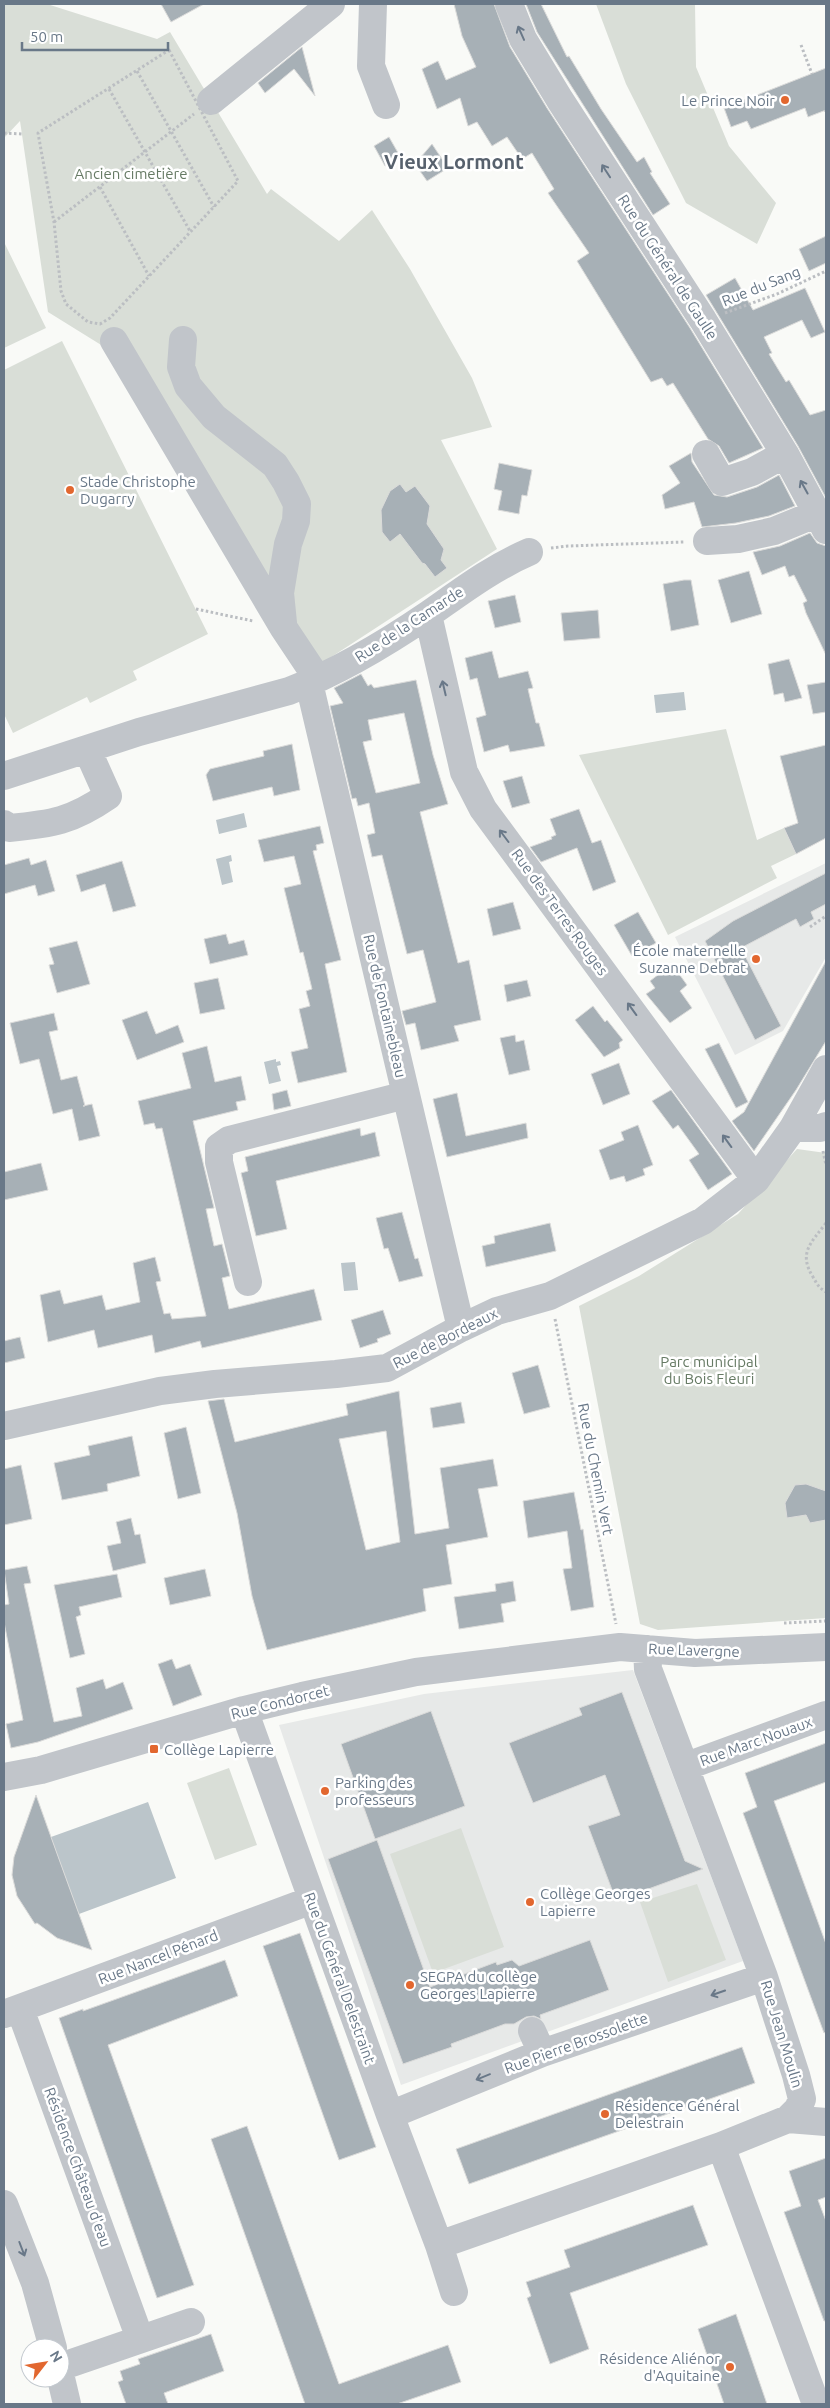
<svg xmlns="http://www.w3.org/2000/svg" width="830" height="2408" font-family="Ubuntu,sans-serif">
<style>
.built{fill:#e7e9e8}
.green{fill:#d9ded7}
.water{fill:#bbc5ca}
.building{fill:#a7b0b6;stroke:#dbdbda;fill-rule:evenodd}
.lines{fill:none;stroke-linecap:round;stroke-linejoin:round}
.path{stroke:#bbbec2;stroke-width:3;stroke-dasharray:2.5 2.5;stroke-linecap:butt}
.minor{stroke:#c1c5ca;stroke-width:28}
.oneway{stroke:#697888}
.poi-dot{fill:#e2672f;stroke:#fff;stroke-width:2}
.labels{text-anchor:middle;dominant-baseline:central;stroke-width:5;stroke-linejoin:round;paint-order:stroke}
.poi-label{font-size:15px;fill:#697888;stroke:#fff;text-anchor:start}
.park-label{font-size:15px;fill:#667a64;stroke:#fff}
.street-label{font-size:15px;fill:#697888;stroke:#fff}
.district-label{font-size:20px;font-weight:bold;fill:#57616d;stroke:#fff}
</style>
<rect width="100%" height="100%" fill="#f9faf7"/>
<path class="built" d="M826 863V957L783 1031 735 1055 675 937Z
M633 1670 743 1961 401 2085 279 1725 424 1694Z"/>
<path class="green" d="M4 4H47L157 39 170 32 267 194 271 189 339 241 372 210 410 269 472 378 492 427 441 440 497 549 319 665 106 348 48 312 20 121 4 138Z
M596 4H695L696 67 729 146 776 203 757 244 686 203 626 84Z
M4 242 46 328 4 348Z
M62 341 208 634 133 671 137 680 90 703 87 697 13 733 4 714V370Z
M726 729 757 840 784 828 796 854 771 866 777 878 668 935 579 755Z
M797 1149 826 1153V1618L658 1630 640 1624 579 1306 639 1276 738 1214Z
M229 1768 257 1845 215 1860 187 1783Z
M461 1828 504 1947 433 1973 390 1854Z
M697 1884 726 1960 668 1982 640 1902Z"/>
<path class="water" d="M684 692 686 710 656 713 654 695Z
M244 813 247 827 219 834 216 820Z
M231 855 232 861 229 862 233 882 222 885 216 859Z
M276 1059V1062L280 1061 281 1065 277 1066 281 1081 269 1084 264 1062Z
M355 1262 358 1290 344 1291 341 1263Z
M148 1802 176 1878 79 1914 51 1837Z"/>
<path class="building" d="M161 4H204L171 22Z
M454 4H494L510 47 547 108 690 328 763 448 729 463 719 446 708 439 673 383 667 386 662 378 651 382 577 261 589 253 548 193 554 189 532 153 522 159 507 137 492 146 477 122 468 126 460 98 437 109 422 69 438 61 446 80 476 67 462 36Z
M526 4H541L567 57 569 56 601 109 637 162 644 157 652 172 650 173 670 204 653 215 537 32Z
M302 47 315 96 294 69 265 93 258 83Z
M826 68V110L808 117 805 108 751 129 747 121 731 127 724 108Z
M389 137 401 158 385 166 374 146Z
M432 144 448 168 427 181 415 164Z
M826 236V263L809 271 799 249Z
M735 278 753 310 805 288 825 332 811 338 802 320 764 337 772 353 769 354 778 369 786 382 789 380 810 415 826 410V498L798 446 706 295Z
M691 453 692 462 714 495 727 497 757 487 779 475 795 506 769 516 736 523 702 527 694 502 665 509 662 495 680 483 669 466Z
M499 463 532 470 527 496 522 495 519 514 498 510 502 491 494 489Z
M400 484 406 492 415 486 430 506 427 524 444 549 441 560 447 568 435 577 425 564 422 563 400 534 390 542 382 532 381 510 390 491Z
M810 533 817 543 826 546V655L806 613 803 603 807 601 794 575 789 577 785 566 762 575 753 552 780 546Z
M749 571 762 614 731 623 718 580Z
M684 580H691L699 625 671 631 663 584Z
M515 595 521 622 495 628 488 601Z
M598 610 600 638 564 641 561 613Z
M492 651 499 678 528 671 533 688 528 689 536 723H539L545 746 510 752 508 745 484 752 476 718 486 715 477 678 470 680 465 658Z
M789 659 802 698 785 702 783 693 774 695 768 664Z
M361 674 368 686 371 684 374 688 416 680 433 755 448 804 420 812 458 963 469 960 481 1020 454 1026 459 1041 421 1050 415 1023 406 1025 402 1011 436 1002 423 950 407 954 382 855 372 857 367 835 375 833 369 803 358 806 356 798 352 799 330 706 343 703 334 688ZM404 713 420 783 376 793 363 742 372 740 368 720Z
M826 682V712L813 714 807 685Z
M292 744 300 790 274 796 272 787 213 801 206 775 210 769 264 756 263 751Z
M826 745V838L796 854 784 828 798 823 780 756Z
M522 776 530 803 512 808 503 781Z
M579 809 592 843 601 840 616 882 593 891 577 848 541 862 530 847 552 839 551 837 556 835 550 819Z
M320 826 324 843 316 845 317 850 313 851 341 960 325 964 347 1072 298 1083 291 1052 308 1048 299 1009 310 1006 306 991 312 989 303 952 300 953 284 888 301 884 294 856 264 862 258 840Z
M29 858 31 865 46 860 55 891 38 896 35 885 4 894V865Z
M122 861 136 906 113 912 105 884 81 892 76 875Z
M826 873V904L811 912 814 919 800 927 796 919 741 948 781 1026 755 1040 705 941 733 921Z
M513 902 521 929 493 936 487 909Z
M638 912 656 943 632 956 614 925Z
M226 934 229 944 244 940 248 955 210 964 204 939Z
M77 941 90 984 57 993 49 965 54 964 49 948Z
M826 961V1041L796 1090 754 1151 732 1121 744 1112Z
M672 964 687 985 680 991 692 1008 670 1023 646 994 655 988 650 981Z
M218 978 225 1009 200 1014 194 983Z
M527 980 531 996 507 1002 504 985Z
M593 1006 605 1022 607 1020 623 1040 619 1043 620 1048 604 1057 575 1020Z
M147 1011 156 1034 178 1025 184 1042 137 1060 122 1020Z
M54 1013 58 1030 49 1032 61 1080 77 1076 85 1106H83L92 1104 100 1136 79 1141 72 1109 53 1114 39 1059 20 1064 10 1023Z
M515 1035 516 1042 524 1040 530 1070 509 1075 500 1038Z
M719 1043 748 1102 736 1108 705 1049Z
M207 1046 215 1082 241 1076 246 1100 236 1102 238 1110 193 1121 214 1208 206 1209 214 1246 222 1244 230 1276 222 1278 229 1309 314 1289 322 1320 202 1348 200 1341 155 1353 152 1335 98 1348 94 1330 48 1342 40 1295 60 1290 64 1304 102 1295 106 1310 140 1302 133 1263 155 1257 161 1281 156 1282 164 1314 170 1313 172 1319 206 1316 162 1128 156 1129 154 1123 144 1125 138 1101 191 1088 182 1053Z
M619 1063 630 1094 603 1105 591 1074Z
M287 1090 291 1106 274 1110 272 1094Z
M671 1090 732 1174 708 1190 689 1160 699 1154 678 1125 673 1129 652 1101Z
M457 1093 466 1136 526 1123 528 1138 447 1157 433 1099Z
M638 1125 653 1165 643 1169 645 1175 626 1182 624 1176 610 1180 599 1150 624 1140 621 1132Z
M360 1128 361 1136 375 1132 380 1156 276 1181 287 1229 256 1236 241 1173 248 1171 245 1157Z
M41 1163 48 1190 4 1200V1172Z
M402 1212 415 1259 418 1258 423 1276 399 1282 388 1248 384 1249 376 1218Z
M550 1223 556 1251 486 1267 482 1246 495 1243 494 1236Z
M383 1310 391 1334 377 1339 378 1342 360 1348 351 1320Z
M20 1337 25 1358 4 1363V1341Z
M538 1365 550 1407 524 1414 512 1373Z
M399 1391 415 1534 449 1528 440 1468 493 1459 498 1486 478 1489 488 1537 446 1545 452 1584 423 1589 426 1611 267 1650 252 1596 237 1513 208 1401 224 1399 235 1442 348 1415 346 1404ZM386 1431 400 1542 366 1550 339 1439Z
M461 1402 465 1423 433 1428 430 1408Z
M186 1427 201 1493 178 1499 164 1433Z
M132 1436 140 1476 107 1484 108 1491 62 1500 54 1463 90 1455 88 1446Z
M21 1465 32 1519 4 1525V1469Z
M806 1484 826 1491V1520L810 1523 806 1515 787 1518 785 1503 795 1485Z
M574 1492 581 1530 583 1529 594 1607 571 1611 563 1569 572 1568 567 1531 528 1538 523 1501Z
M131 1518 135 1535 140 1534 146 1563 113 1571 107 1546 121 1543 116 1522Z
M27 1566 31 1583 24 1584 54 1722 82 1716 76 1688 103 1679 106 1689 123 1682 133 1709 38 1742 11 1748 6 1724 23 1720 4 1622V1605L9 1604 4 1570Z
M205 1569 211 1596 170 1605 164 1578Z
M117 1574 122 1597 79 1607 81 1615 76 1617 85 1654 70 1658 54 1585Z
M513 1581 516 1601 501 1604 504 1622 459 1629 454 1597 496 1591 495 1584Z
M172 1659 176 1669 190 1664 202 1695 173 1706 158 1664Z
M622 1692 685 1861 703 1869 621 1899 612 1890 588 1826 620 1815 605 1775 533 1803 509 1743 582 1715 579 1708Z
M431 1711 465 1806 375 1839 341 1744Z
M826 1743V1782L774 1801 826 1944V2032L824 2033 743 1813 757 1807 745 1773Z
M36 1795 51 1837 92 1950 57 1938 37 1923 35 1924 17 1896 12 1875 14 1857Z
M377 1840 430 1987 496 1962 497 1965 512 1960 519 1966 590 1940 609 1990 540 2015 541 2019 534 2016 526 2017 514 2024H505L451 2044 452 2047 403 2064 328 1859Z
M300 1933 376 2147 339 2160 263 1946Z
M225 1960 238 1996 108 2045 194 2285 157 2298 59 2018 83 2009V2011Z
M742 2047 755 2083 469 2184 456 2149Z
M247 2126 339 2384 448 2345 461 2382 397 2404H305L211 2139Z
M826 2158V2197L818 2200 826 2221V2321H824L784 2212 801 2206 789 2171Z
M693 2205 708 2245 570 2293 589 2349 550 2364 527 2298 531 2296 526 2282 570 2267 564 2250Z
M736 2314 767 2404H724L698 2329Z
M211 2334 224 2371 164 2393 168 2404H126L118 2382 123 2380 120 2371 140 2364 138 2359Z"/>
<g class="lines">
<path class="path" d="M801 45 812 74
M169 50 238 181 110 318 100 324 88 322 66 304 61 291 54 222 38 133Z
M137 71 214 207
M109 89 190 231
M825 110 826 111
M4 133 22 134
M100 187 149 276
M54 222 194 114
M725 313 777 294 826 271
M551 548 568 546 684 542
M196 609 253 621
M810 927 826 916
M823 1151 826 1165
M826 1223C811 1243 798 1253 813 1277 817 1284 819 1288 826 1292
M555 1319 616 1624
M784 1623 826 1621"/>
<path class="minor" d="M373 4 371 66 386 105
M509 4 523 39 560 100 703 320 785 454 826 530
M211 101 331 4
M183 340 181 367 188 386 214 417 275 465 286 482 297 504 296 521 288 544 280 593 283 623
M114 341 283 627 311 669 309 683 461 1328
M706 454 722 482 752 472 785 454
M707 541 738 539 774 531 818 513
M428 615 464 772 483 809 756 1180
M4 776 139 732 289 691C338 672 385 644 429 614 462 591 492 568 529 552
M4 824 9 828C52 824 72 821 108 796L87 749
M793 1128H820L826 1126
M248 1282 219 1162V1147L229 1140 406 1095
M4 1426 160 1391 215 1384 336 1374 387 1368 461 1328 497 1311 550 1296 703 1221 756 1180 793 1128 826 1069
M647 1649 648 1669 764 1977 796 2075 802 2099 798 2109 788 2119 721 2146 816 2404
M244 1710 390 2115 439 2245 721 2146
M687 1766 826 1715
M4 1777 41 1770 244 1710 302 1696 416 1672 620 1647 695 1653 826 1647
M20 2009 135 2325
M4 2014 312 1900
M532 2031 542 2053
M390 2115 542 2053 764 1977
M788 2119 826 2122
M4 2204 35 2283 53 2348
M439 2245 454 2292
M60 2367 191 2322
M60 2374 67 2404"/>
</g>
<defs><path id="oneway-shaft" d="M-6 0H5M1.5-3L5.5 0L1.5 3" fill="none" stroke-width="1.6" stroke-linecap="round" stroke-linejoin="round" transform="scale(1.25)"/></defs>
<g class="oneway">
<use href="#oneway-shaft" transform="translate(521 33) rotate(-114)"/>
<use href="#oneway-shaft" transform="translate(606 171) rotate(-123)"/>
<use href="#oneway-shaft" transform="translate(804 487) rotate(-119)"/>
<use href="#oneway-shaft" transform="translate(444 688) rotate(-103)"/>
<use href="#oneway-shaft" transform="translate(504 836) rotate(-127)"/>
<use href="#oneway-shaft" transform="translate(632 1009) rotate(-126)"/>
<use href="#oneway-shaft" transform="translate(727 1141) rotate(-126)"/>
<use href="#oneway-shaft" transform="translate(718 1993) rotate(161)"/>
<use href="#oneway-shaft" transform="translate(483 2077) rotate(158)"/>
<use href="#oneway-shaft" transform="translate(22 2249) rotate(69)"/>
</g>
<g class="poi-dot">
<circle cx="785" cy="100" r="5"/>
<circle cx="70" cy="490" r="5"/>
<circle cx="756" cy="959" r="5"/>
<rect x="149" y="1744" width="10" height="10" rx="2.5"/>
<circle cx="325" cy="1791" r="5"/>
<circle cx="530" cy="1902" r="5"/>
<circle cx="410" cy="1985" r="5"/>
<circle cx="605" cy="2114" r="5"/>
<circle cx="730" cy="2367" r="5"/>
</g>
<g class="labels">
<g class="poi-label">
<text x="775" y="100" text-anchor="end">Le Prince Noir</text>
<text x="80" y="481">Stade Christophe<tspan x="80" dy="17">Dugarry</tspan></text>
<text x="746" y="950" text-anchor="end">École maternelle<tspan x="746" dy="17">Suzanne Debrat</tspan></text>
<text x="164" y="1749">Collège Lapierre</text>
<text x="335" y="1782">Parking des<tspan x="335" dy="17">professeurs</tspan></text>
<text x="540" y="1893">Collège Georges<tspan x="540" dy="17">Lapierre</tspan></text>
<text x="420" y="1976">SEGPA du collège<tspan x="420" dy="17">Georges Lapierre</tspan></text>
<text x="615" y="2105">Résidence Général<tspan x="615" dy="17">Delestrain</tspan></text>
<text x="720" y="2358" text-anchor="end">Résidence Aliénor<tspan x="720" dy="17">d'Aquitaine</tspan></text>
</g>
<g class="park-label">
<text x="131" y="173">Ancien cimetière</text>
<text x="709" y="1361">Parc municipal<tspan x="709" dy="17">du Bois Fleuri</tspan></text>
</g>
<g class="street-label">
<text transform="translate(668 267) rotate(57)">Rue du Général de Gaulle</text>
<text transform="translate(761 286) rotate(-22)">Rue du Sang</text>
<text transform="translate(409 624) rotate(-33)">Rue de la Camarde</text>
<text transform="translate(560 912) rotate(54)">Rue des Terres Rouges</text>
<text transform="translate(385 1006) rotate(77)">Rue de Fontainebleau</text>
<text transform="translate(445 1338) rotate(-27)">Rue de Bordeaux</text>
<text transform="translate(596 1469) rotate(79)">Rue du Chemin Vert</text>
<text transform="translate(694 1650) rotate(2)">Rue Lavergne</text>
<text transform="translate(280 1702) rotate(-14)">Rue Condorcet</text>
<text transform="translate(756 1741) rotate(-20)">Rue Marc Nouaux</text>
<text transform="translate(158 1957) rotate(-21)">Rue Nancel Pénard</text>
<text transform="translate(340 1978) rotate(70)">Rue du Général Delestraint</text>
<text transform="translate(782 2034) rotate(73)">Rue Jean Moulin</text>
<text transform="translate(576 2043) rotate(-20)">Rue Pierre Brossolette</text>
<text transform="translate(78 2167) rotate(70)">Résidence Château d'eau</text>
</g>
<g class="district-label">
<text x="454" y="161">Vieux Lormont</text>
</g>
</g>
<rect width="830" height="2408" fill="none" stroke="#697888" stroke-width="10"/>
<g transform="translate(45 2363) rotate(59)"><circle r="24" fill="#ffffff" stroke="#c3c9cf"/>
<path d="M0-4L9 19L0 12L-9 19Z" fill="#e2672f"/>
<text y="-8" font-size="14" font-weight="bold" text-anchor="middle" fill="#697888">N</text>
</g>
<path d="M22 42v8h146v-8" fill="none" stroke="#697888" stroke-width="2.5"/>
<text x="30" y="42" font-size="15" fill="#697888" stroke="#ffffff" stroke-width="4" paint-order="stroke">50 m</text>
</svg>
